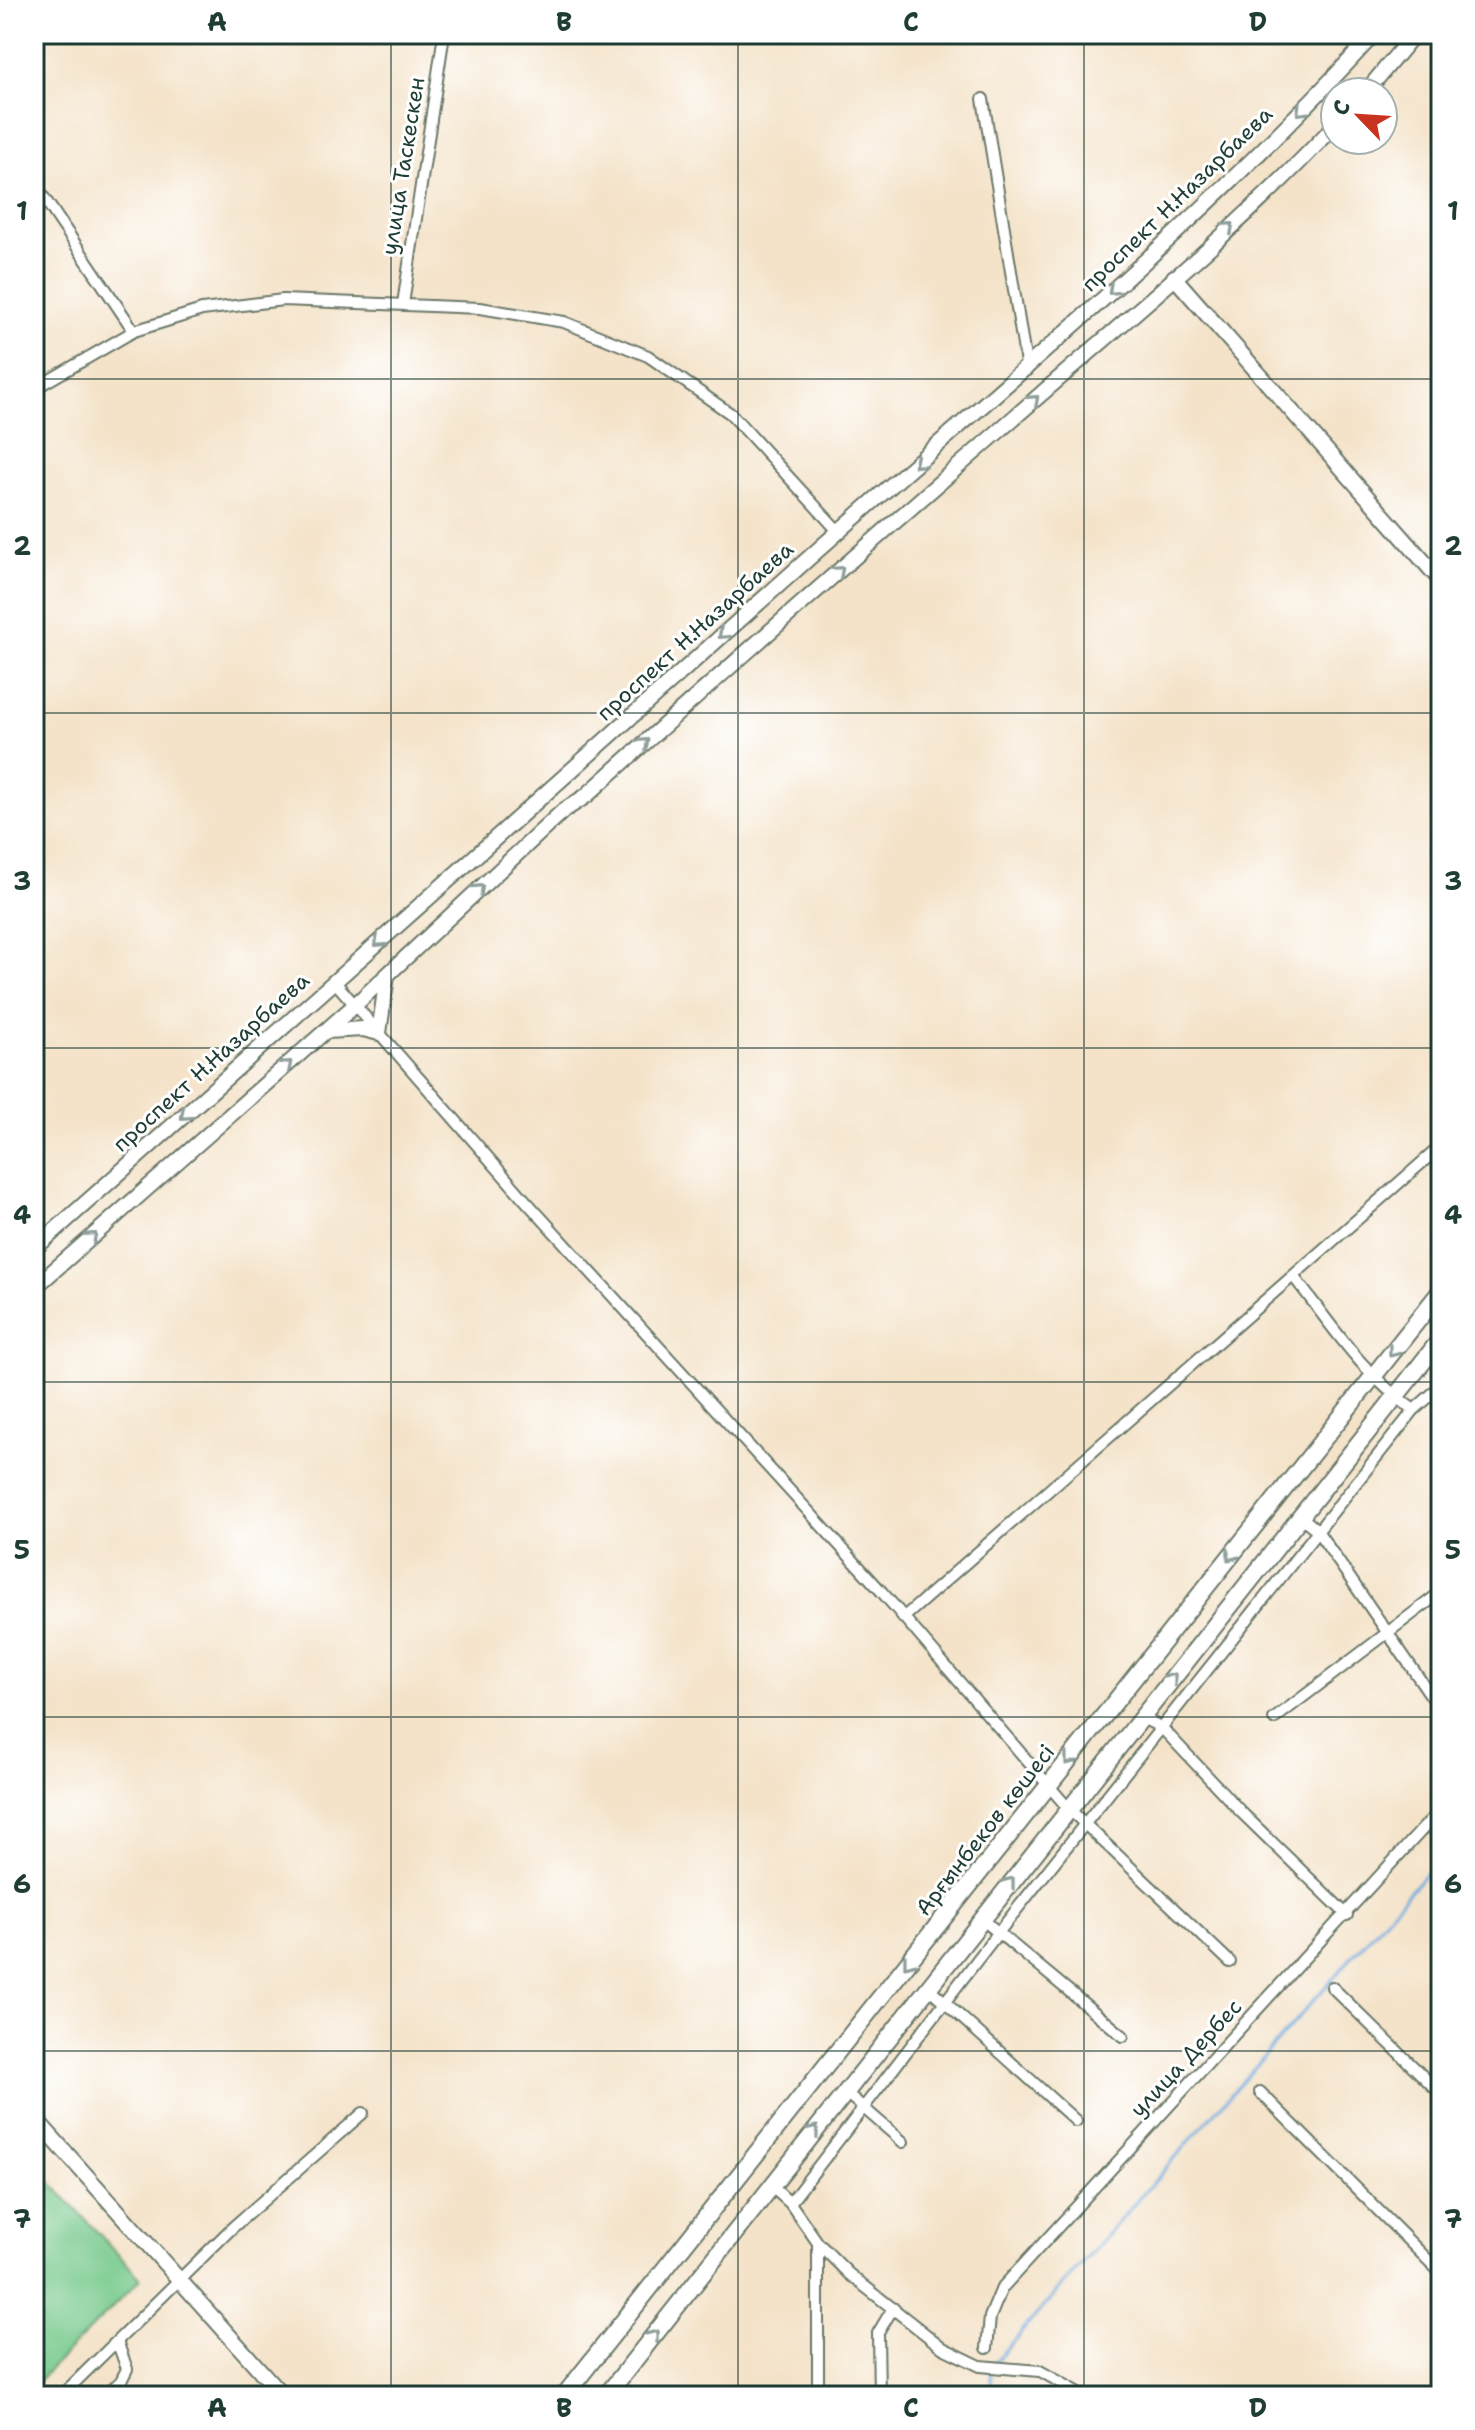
<svg xmlns="http://www.w3.org/2000/svg" width="1475" height="2430" font-family="'Shantell Sans',sans-serif">
<style>
.green{fill:#77c98c;stroke:#4b8360;stroke-width:2}
.lines{fill:none;stroke-linecap:round;stroke-linejoin:round}
.stream{stroke:#69a8dc;stroke-width:3}
.minor-casing{stroke:#6a7768;stroke-width:14}
.tertiary-casing{stroke:#6a7768;stroke-width:18}
.secondary-casing{stroke:#6a7768;stroke-width:18}
.primary-casing{stroke:#6a7768;stroke-width:20}
.minor{stroke:#fff;stroke-width:10}
.tertiary{stroke:#fff;stroke-width:14}
.secondary{stroke:#fff;stroke-width:14}
.primary{stroke:#fff;stroke-width:16}
.oneway{stroke:#8f9e9a}
.grid{fill:none;stroke:#1f3d34;stroke-width:2;stroke-opacity:0.55}
.labels{text-anchor:middle;dominant-baseline:central;stroke-width:6;stroke-linejoin:round;paint-order:stroke}
.street-label{font-size:22px;fill:#1f3d34;stroke:#fff}
.neatline{fill:none;stroke:#1f3d34;stroke-width:3}
.grid-label{font-size:26px;text-anchor:middle;font-weight:bold;fill:#1f3d34}
</style>
<rect width="100%" height="100%" fill="#fff"/>
<filter id="ink" filterUnits="userSpaceOnUse"><feTurbulence type="fractalNoise" baseFrequency=".0125" numOctaves="2"/><feDisplacementMap in="SourceGraphic" scale="16" xChannelSelector="R" yChannelSelector="G"/><feConvolveMatrix kernelMatrix="1 2 1 2 8 2 1 2 1" color-interpolation-filters="sRGB"/></filter>
<filter id="wash" filterUnits="userSpaceOnUse"><feTurbulence type="fractalNoise" baseFrequency=".006" numOctaves="4" result="noise"/><feDisplacementMap in="SourceGraphic" scale="32" xChannelSelector="R" yChannelSelector="G"/><feGaussianBlur stdDeviation="1.8" result="paint"/><feColorMatrix in="noise" values="0 0 0 0 0 0 0 0 0 0 0 0 0 0 0 0 0 1.4 0 .05"/><feComposite in="paint" operator="in"/></filter>
<g filter="url(#wash)">
<rect width="100%" height="100%" fill="#f4e3c9"/>
<path class="green" d="M34 2164 141 2279 34 2385Z"/>
<g class="lines">
<path class="stream" d="M994 2363 1441 1856
M990 2369 992 2396"/>
</g>
</g>
<g filter="url(#ink)">
<g class="lines">
<g class="minor-casing">
<path id="minor" d="M983 99 1027 370
M34 183 134 331 202 310 283 300 480 308 564 322 648 356 731 414 839 532
M403 304 444 34
M34 389 134 331
M334 981 525 1200 882 1592 1068 1808 1230 1962
M1293 1276C1332 1325 1361 1373 1414 1410L1441 1386
M1300 1516 1316 1529 1441 1710
M903 1618 1441 1146
M1141 1717 1162 1728 1241 1812 1347 1915
M1274 1719 1441 1592
M982 1919 1123 2036
M1332 1987 1441 2094
M929 1988 1076 2121
M844 2091 903 2142
M1260 2092 1441 2273
M770 2185 790 2203 818 2243 849 2274 943 2348 980 2366 1040 2371 1085 2396
M790 2203 998 1933 1414 1410
M987 2348 990 2317 1002 2288 1441 1809
M61 2396 233 2227 363 2113
M105 2396 121 2381 127 2369 117 2341
M818 2396V2243
M879 2396 878 2333 893 2308"/>
</g>
<g class="tertiary-casing">
<path id="tertiary" d="M1174 277 1441 581
M34 2117 283 2396"/>
</g>
<g class="secondary-casing">
<path id="secondary" d="M1366 92 1414 34
M327 1031 363 1029 379 1033 387 976
M34 1249C300 1014 563 777 828 541 1014 376 1207 218 1374 34
M34 1288 355 1005 563 811 586 796C735 660 888 528 1040 395 1140 308 1245 222 1335 125"/>
</g>
<g class="primary-casing">
<path id="primary" d="M564 2396 1441 1291
M606 2396 1441 1339"/>
</g>
<use href="#minor" class="minor"/>
<use href="#tertiary" class="tertiary"/>
<use href="#secondary" class="secondary"/>
<use href="#primary" class="primary"/>
</g>
<defs><path id="oneway-chevron" d="M-2-3.5L2.5 0L-2 3.5" fill="none" stroke-width="1.6" stroke-linecap="round" stroke-linejoin="round" transform="scale(2)"/></defs>
<g class="oneway">
<use href="#oneway-chevron" transform="translate(1301 111) rotate(135)"/>
<use href="#oneway-chevron" transform="translate(1229 227) rotate(-42)"/>
<use href="#oneway-chevron" transform="translate(1113 290) rotate(137)"/>
<use href="#oneway-chevron" transform="translate(1034 400) rotate(-41)"/>
<use href="#oneway-chevron" transform="translate(919 463) rotate(139)"/>
<use href="#oneway-chevron" transform="translate(839 571) rotate(-41)"/>
<use href="#oneway-chevron" transform="translate(723 634) rotate(138)"/>
<use href="#oneway-chevron" transform="translate(644 743) rotate(-42)"/>
<use href="#oneway-chevron" transform="translate(479 889) rotate(-43)"/>
<use href="#oneway-chevron" transform="translate(379 942) rotate(138)"/>
<use href="#oneway-chevron" transform="translate(287 1065) rotate(-41)"/>
<use href="#oneway-chevron" transform="translate(185 1115) rotate(138)"/>
<use href="#oneway-chevron" transform="translate(92 1237) rotate(-41)"/>
<use href="#oneway-chevron" transform="translate(1393 1352) rotate(128)"/>
<use href="#oneway-chevron" transform="translate(1231 1556) rotate(128)"/>
<use href="#oneway-chevron" transform="translate(1172 1678) rotate(-52)"/>
<use href="#oneway-chevron" transform="translate(1069 1760) rotate(128)"/>
<use href="#oneway-chevron" transform="translate(1010 1882) rotate(-52)"/>
<use href="#oneway-chevron" transform="translate(908 1963) rotate(128)"/>
<use href="#oneway-chevron" transform="translate(814 2130) rotate(-51)"/>
<use href="#oneway-chevron" transform="translate(654 2335) rotate(-52)"/>
</g>
</g>
<path class="grid" d="M391 34V2396M738 34V2396M1084 34V2396M34 379H1441M34 713H1441M34 1048H1441M34 1382H1441M34 1717H1441M34 2051H1441"/>
<g class="labels">
<g class="street-label">
<text transform="translate(403 166) rotate(-81)">улица Таскескен</text>
<text transform="translate(1177 199) rotate(-44)">проспект Н.Назарбаева</text>
<text transform="translate(695 631) rotate(-42)">проспект Н.Назарбаева</text>
<text transform="translate(211 1062) rotate(-42)">проспект Н.Назарбаева</text>
<text transform="translate(985 1830) rotate(-52)">Арғынбеков көшесі</text>
<text transform="translate(1186 2058) rotate(-47)">улица Дербес</text>
</g>
</g>
<rect width="1475" height="2430" fill="none" stroke="#fff" stroke-width="88"/>
<g transform="translate(1359 116) rotate(295)"><circle r="38" fill="#ffffff" stroke="#a5b1ae" stroke-width="2"/>
<path d="M0-6L14 30L0 20L-14 30Z" fill="#c8321e"/>
<text y="-12" font-size="22" font-weight="bold" text-anchor="middle" fill="#1f3d34">С</text>
</g>
<rect x="44" y="44" width="1387" height="2342" class="neatline"/>
<g class="grid-label">
<text x="217" y="31">A</text>
<text x="564" y="31">B</text>
<text x="911" y="31">C</text>
<text x="1258" y="31">D</text>
<text x="22" y="220">1</text>
<text x="1453" y="220">1</text>
<text x="22" y="555">2</text>
<text x="1453" y="555">2</text>
<text x="22" y="890">3</text>
<text x="1453" y="890">3</text>
<text x="22" y="1224">4</text>
<text x="1453" y="1224">4</text>
<text x="22" y="1559">5</text>
<text x="1453" y="1559">5</text>
<text x="22" y="1893">6</text>
<text x="1453" y="1893">6</text>
<text x="22" y="2228">7</text>
<text x="1453" y="2228">7</text>
<text x="217" y="2417">A</text>
<text x="564" y="2417">B</text>
<text x="911" y="2417">C</text>
<text x="1258" y="2417">D</text>
</g>
</svg>
